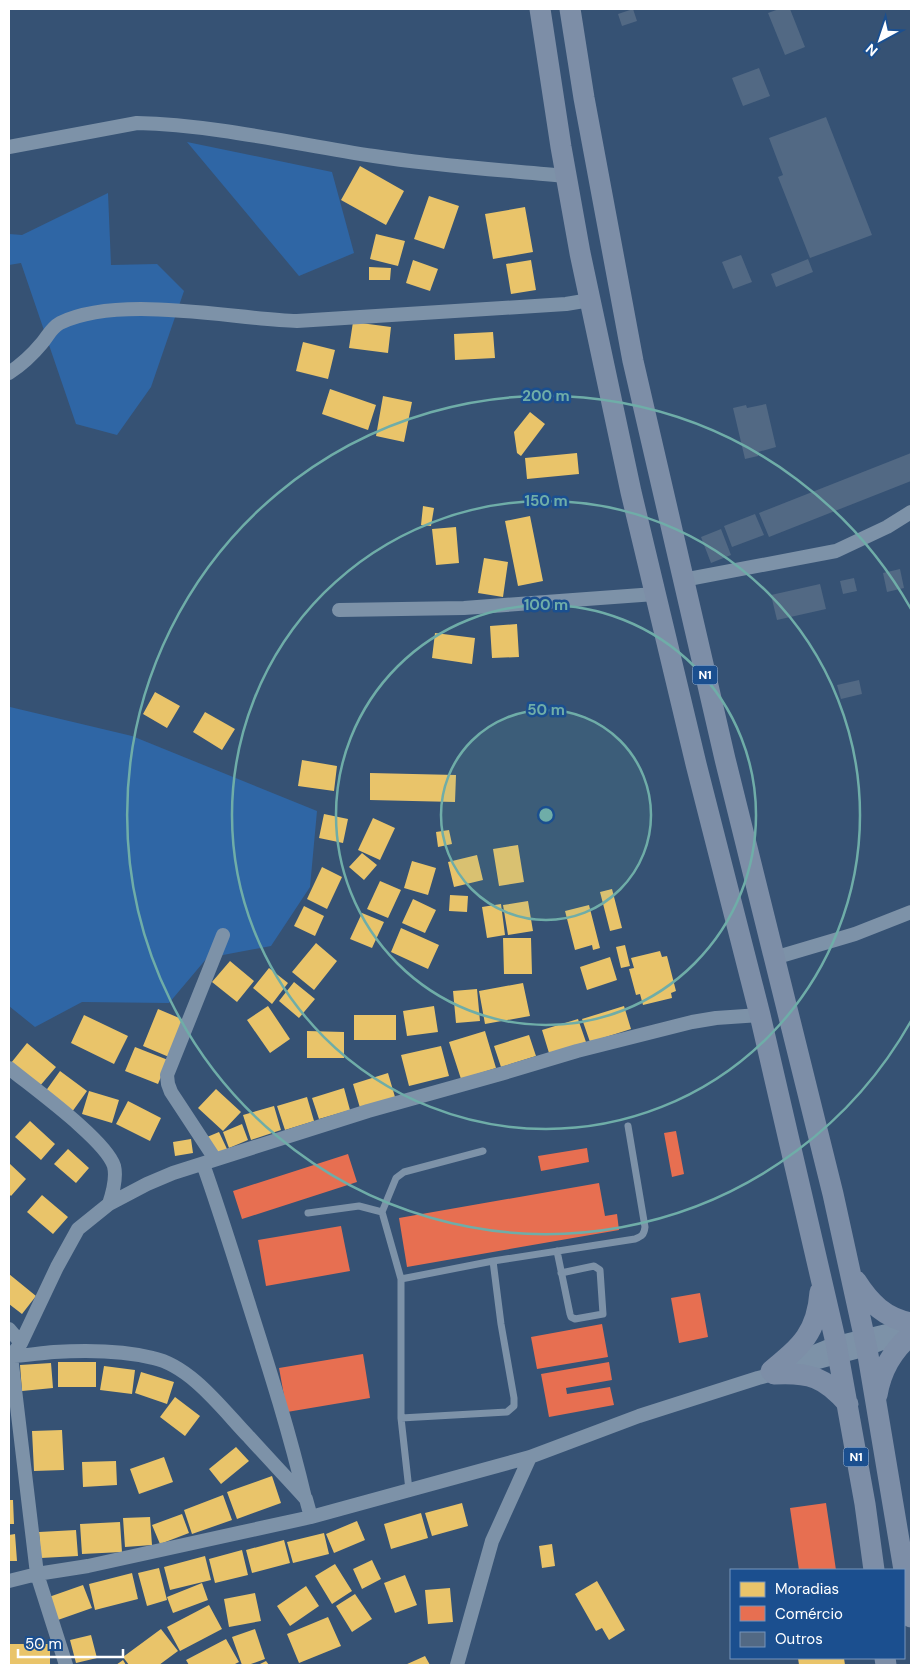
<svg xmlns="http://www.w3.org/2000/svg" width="920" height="1674" font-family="'DM Sans',sans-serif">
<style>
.green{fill:#2f66a5}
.homes{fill:#e9c46a}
.shops{fill:#e76f51}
.building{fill:#526984}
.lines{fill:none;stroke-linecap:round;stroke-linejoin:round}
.service{stroke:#7d92a8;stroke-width:7}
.minor{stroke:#7d92a8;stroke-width:14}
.primary{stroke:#7d8ea7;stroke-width:21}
.ring{fill:none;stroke:#6fada8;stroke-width:2.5}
.labels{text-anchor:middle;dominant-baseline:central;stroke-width:5;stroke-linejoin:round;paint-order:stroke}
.shield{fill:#1b4f8f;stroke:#bbcadd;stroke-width:1}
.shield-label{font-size:12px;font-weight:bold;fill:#fff}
.centre{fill:#6fada8;stroke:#1b4f8f;stroke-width:2.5}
.ring-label{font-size:15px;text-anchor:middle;font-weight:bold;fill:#6fada8;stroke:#1b4f8f;stroke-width:5;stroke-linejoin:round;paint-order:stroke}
</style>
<rect width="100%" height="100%" fill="#365274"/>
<path class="green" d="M187 142 332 172 354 253 299 276Z
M108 193 111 265 157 264 184 291 151 387 117 435 76 424 21 263 9 265V234L22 235Z
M10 707 132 736 317 811 310 887 271 946 207 958 169 1003 82 1002 35 1027 9 1006Z"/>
<path class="homes" d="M360 166 404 191 386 225 341 200Z
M429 196 459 206 444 249 414 239Z
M525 207 533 252 493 259 485 214Z
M376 234 405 241 398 266 370 259Z
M413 260 438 269 430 291 406 283Z
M531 260 536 290 511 294 506 264Z
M369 267 391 268 390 280H369Z
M353 322 391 327 388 353 349 348Z
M493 332 495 358 455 360 454 334Z
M303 342 335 350 328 379 296 371Z
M330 389 376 405 368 430 322 414Z
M383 396 412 402 404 442 376 436Z
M530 412 545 424 521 456 517 453 514 432Z
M577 453 579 474 527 479 525 458Z
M423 506 434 508 431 526 421 525Z
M530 516 543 581 518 586 505 521Z
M456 527 459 563 436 565 432 529Z
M484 558 508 562 503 597 478 593Z
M517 624 519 657 492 658 490 626Z
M435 633 475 638 472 664 432 658Z
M155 692 180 706 167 728 143 714Z
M205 712 235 729 222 750 193 732Z
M302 760 337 766 334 791 298 786Z
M370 773 456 775 455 802 370 800Z
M324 814 348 819 343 843 319 838Z
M373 818 395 828 380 860 358 850Z
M449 830 452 844 438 847 436 832Z
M518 845 524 882 499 886 493 849Z
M362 853 377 865 364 880 349 867Z
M477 855 483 880 454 887 448 862Z
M412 861 436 868 428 895 404 888Z
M322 867 342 877 327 909 307 899Z
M380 881 401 890 388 918 367 909Z
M612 889 622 928 610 931 600 892Z
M450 895 468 896 467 912 449 911Z
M413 899 436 910 425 933 402 923Z
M528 901 533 931 508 935 503 905Z
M501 904 505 935 487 938 482 907Z
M589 905 600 948 593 950 592 945 575 950 565 911Z
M304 906 324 916 315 936 294 926Z
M362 913 384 922 372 948 350 939Z
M401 928 439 945 428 969 391 952Z
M503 938H531L532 974H504Z
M316 943 337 961 314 990 292 972Z
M625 945 630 966 621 968 616 947Z
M660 951 662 957 667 956 676 991 671 993 672 998 643 1005 640 994 636 995 629 969 634 968 631 958Z
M610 957 617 980 587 990 580 967Z
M230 961 254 981 237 1002 212 982Z
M269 968 288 983 272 1004 253 988Z
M294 982 315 999 299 1018 279 1001Z
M523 983 530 1016 485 1024 479 991Z
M477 989 480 1021 456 1023 453 991Z
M268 1006 290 1039 270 1053 247 1020Z
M434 1006 438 1032 407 1036 403 1011Z
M624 1006 631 1029 590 1042 582 1019Z
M158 1009 184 1020 169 1057 143 1046Z
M84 1015 128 1036 114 1064 71 1043Z
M354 1015H396V1040H354Z
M578 1019 586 1042 549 1053 542 1030Z
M307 1031 344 1032V1058H307Z
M485 1031 496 1068 461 1079 449 1042Z
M529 1035 536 1056 501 1067 494 1046Z
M27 1043 56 1067 39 1087 11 1063Z
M441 1046 449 1076 409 1086 401 1055Z
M135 1047 168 1060 158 1084 125 1071Z
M60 1071 87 1091 72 1112 45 1092Z
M388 1073 395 1097 360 1108 353 1084Z
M344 1088 350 1110 319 1119 312 1098Z
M216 1089 241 1112 223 1131 198 1108Z
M89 1091 119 1100 112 1123 82 1114Z
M307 1097 314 1121 285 1130 277 1106Z
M128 1101 161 1118 150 1141 116 1124Z
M274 1106 281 1130 251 1140 243 1115Z
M30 1121 55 1144 41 1160 15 1137Z
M242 1124 248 1140 229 1148 223 1132Z
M219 1132 227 1149 214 1154 207 1137Z
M191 1139 193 1153 175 1156 173 1142Z
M68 1149 89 1168 76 1183 54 1164Z
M9 1163 26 1179 11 1196 9 1194Z
M42 1195 68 1217 53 1234 27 1212Z
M9 1274 36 1296 22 1314 9 1304Z
M58 1362H96V1387H58Z
M51 1363 53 1388 22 1391 20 1365Z
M104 1366 135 1370 132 1394 100 1390Z
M141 1372 174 1382 167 1404 135 1393Z
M175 1397 200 1416 185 1436 160 1417Z
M62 1430 64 1470 34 1471 32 1431Z
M236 1447 249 1461 221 1484 209 1469Z
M164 1457 173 1482 139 1494 130 1469Z
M116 1461 117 1485 83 1487 82 1462Z
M272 1476 281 1503 237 1519 227 1492Z
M223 1495 232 1520 192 1534 184 1510Z
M9 1500H13L14 1524H9Z
M462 1503 468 1526 432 1536 425 1513Z
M421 1513 428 1538 391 1549 384 1524Z
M182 1514 189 1533 160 1544 152 1525Z
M150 1517 152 1545 125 1547 123 1518Z
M357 1521 365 1540 334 1553 326 1534Z
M120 1522 122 1552 82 1554 80 1524Z
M76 1530 78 1556 41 1558 39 1532Z
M324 1533 329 1554 293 1563 287 1542Z
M15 1534 17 1561H9V1535Z
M284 1540 290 1563 252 1573 246 1550Z
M552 1544 555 1566 542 1568 539 1546Z
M242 1550 248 1575 215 1583 209 1559Z
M205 1556 211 1580 170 1590 164 1567Z
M372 1560 381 1579 362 1589 353 1569Z
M335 1564 352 1591 332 1604 315 1576Z
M159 1568 167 1600 147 1606 138 1573Z
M132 1573 138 1599 95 1610 89 1584Z
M405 1575 417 1605 395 1613 384 1583Z
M597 1581 625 1630 609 1640 602 1628 596 1631 575 1594Z
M202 1583 208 1600 173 1613 167 1597Z
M83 1585 92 1608 55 1621 46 1598Z
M306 1586 319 1606 290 1626 277 1606Z
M450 1588 453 1622 428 1624 425 1590Z
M255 1593 261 1621 229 1627 224 1599Z
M355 1594 372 1619 352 1632 336 1606Z
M209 1605 222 1629 180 1651 167 1627Z
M328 1617 341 1646 299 1663 287 1634Z
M161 1629 178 1651 159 1665H129L123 1657Z
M255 1629 265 1659 248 1665H242L232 1637Z
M91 1635 97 1658 76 1663 70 1640Z
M226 1639 239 1662 233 1665H189L186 1660Z
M9 1644H50V1664H9Z
M425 1656 430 1665H405Z
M798 1658H844L845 1665H799Z
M123 1660 126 1665H116Z
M266 1661 269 1665H258Z"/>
<path class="shops" d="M676 1131 684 1174 672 1177 664 1133Z
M587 1148 589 1162 541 1171 538 1156Z
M348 1154 357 1182 242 1219 233 1191Z
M599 1183 605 1216 617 1214 619 1230 407 1267 399 1218Z
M341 1226 350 1271 266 1286 258 1240Z
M700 1293 708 1337 679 1343 671 1298Z
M602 1324 608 1357 537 1369 531 1337Z
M363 1354 370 1398 287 1412 279 1368Z
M609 1362 612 1380 566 1388 567 1394 610 1387 614 1405 549 1417 541 1374Z
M826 1503 836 1570H799L790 1508Z"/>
<path class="building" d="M633 9 637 21 622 26 618 14Z
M779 9H790L805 47 785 55 768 13Z
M759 68 770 96 743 106 732 78Z
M826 117 872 235 810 258 778 177 783 175 769 138Z
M741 255 752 282 733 289 722 262Z
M808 259 813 272 776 287 771 274Z
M766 404 776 447 758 452V456L745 459 733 408 746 405 747 408Z
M911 453V481L769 537 759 513Z
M755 514 764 535 732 547 724 526Z
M721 529 731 555 711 563 701 537Z
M900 569 904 588 887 592 883 573Z
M854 578 857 591 843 594 840 581Z
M820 584 826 609 777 620 771 595Z
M859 680 862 694 841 699 837 685Z"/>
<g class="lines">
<path class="service" d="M308 1213 359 1206 382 1212
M557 1251 570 1314 571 1317 575 1319 603 1314 600 1270 594 1266 561 1273
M401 1279 382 1212 396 1178 404 1172 483 1151
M401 1418 507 1412 514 1406V1398L501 1324 493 1261
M409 1490 401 1418V1279L493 1261 635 1239C642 1236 644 1235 645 1227L628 1126"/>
<path class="minor" d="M9 147 137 123C216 125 295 144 374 156 438 166 503 170 567 176
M9 373C21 365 33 354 42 343 48 336 51 328 60 323 120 294 231 319 297 321L566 304 590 300
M683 580 836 551 887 527 911 512
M339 610 464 608 655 594
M774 958 855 934 911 912
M9 1068C32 1087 106 1140 114 1166 117 1178 113 1192 109 1204
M215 1159 171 1092 168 1084 167 1075 223 935
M203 1164C220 1212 235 1260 250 1308 270 1371 290 1434 305 1498
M9 1329 21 1343
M9 1356C24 1356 39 1353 54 1352 87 1350 121 1350 153 1358 191 1366 223 1410 249 1437 268 1458 287 1478 306 1499L311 1517
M790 1362 836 1343 903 1327
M9 1581 37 1574 88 1566 311 1517 530 1457 639 1416 758 1378 867 1349 908 1333
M66 1665 37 1574 11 1356 21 1343 57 1267 78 1229 109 1204 147 1184 173 1173 368 1111 504 1073 577 1051 692 1022 716 1018 760 1015
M457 1665 492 1541 530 1457"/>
<path class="primary" d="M540 9 561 147 580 253 631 492 696 764 760 1015 836 1343 865 1504 874 1570
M570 9 584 98 633 361 725 759 833 1194 867 1349 904 1570
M856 1281C870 1303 885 1318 911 1323
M771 1371C801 1346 817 1333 820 1292
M774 1374C809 1372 825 1377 848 1404
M877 1395C881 1371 892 1351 911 1335
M904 1571 911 1617
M885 1658 886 1665"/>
</g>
<circle cx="546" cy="815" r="105" fill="#6fada8" fill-opacity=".12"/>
<g class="ring">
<circle cx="546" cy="815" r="105"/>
<circle cx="546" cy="815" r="210"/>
<circle cx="546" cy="815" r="314"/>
<path d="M911 1021A419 419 0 1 1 911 609"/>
</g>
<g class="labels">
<g class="shield">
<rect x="692.5" y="665.5" width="25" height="19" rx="4"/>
<rect x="843.5" y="1447.5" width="25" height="19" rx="4"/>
</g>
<g class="shield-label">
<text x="705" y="675">N1</text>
<text x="856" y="1457">N1</text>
</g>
</g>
<circle cx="546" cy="815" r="8" class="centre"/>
<g class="ring-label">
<text x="546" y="401">200 m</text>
<text x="546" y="506">150 m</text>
<text x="546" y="610">100 m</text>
<text x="546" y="715">50 m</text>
</g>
<rect width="920" height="1674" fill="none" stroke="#ffffff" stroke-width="20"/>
<rect x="730" y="1569" width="175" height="90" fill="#1b4f8f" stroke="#7695bc"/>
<rect x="740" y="1582" width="25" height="15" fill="#e9c46a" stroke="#7695bc"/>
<text x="775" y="1594" font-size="15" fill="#ffffff">Moradias</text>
<rect x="740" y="1606" width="25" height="15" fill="#e76f51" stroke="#7695bc"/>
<text x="775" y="1619" font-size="15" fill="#ffffff">Comércio</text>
<rect x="740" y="1632" width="25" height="15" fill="#526984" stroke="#7695bc"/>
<text x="775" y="1644" font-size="15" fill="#ffffff">Outros</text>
<g transform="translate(880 40) rotate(220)" stroke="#1b4f8f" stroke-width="4" paint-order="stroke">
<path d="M0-4L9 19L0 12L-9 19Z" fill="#ffffff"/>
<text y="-8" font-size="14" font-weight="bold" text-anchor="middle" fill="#ffffff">N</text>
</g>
<path d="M18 1649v8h105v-8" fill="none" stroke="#ffffff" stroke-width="2.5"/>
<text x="25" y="1649" font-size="15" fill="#ffffff" stroke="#1b4f8f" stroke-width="4" paint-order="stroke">50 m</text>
</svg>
